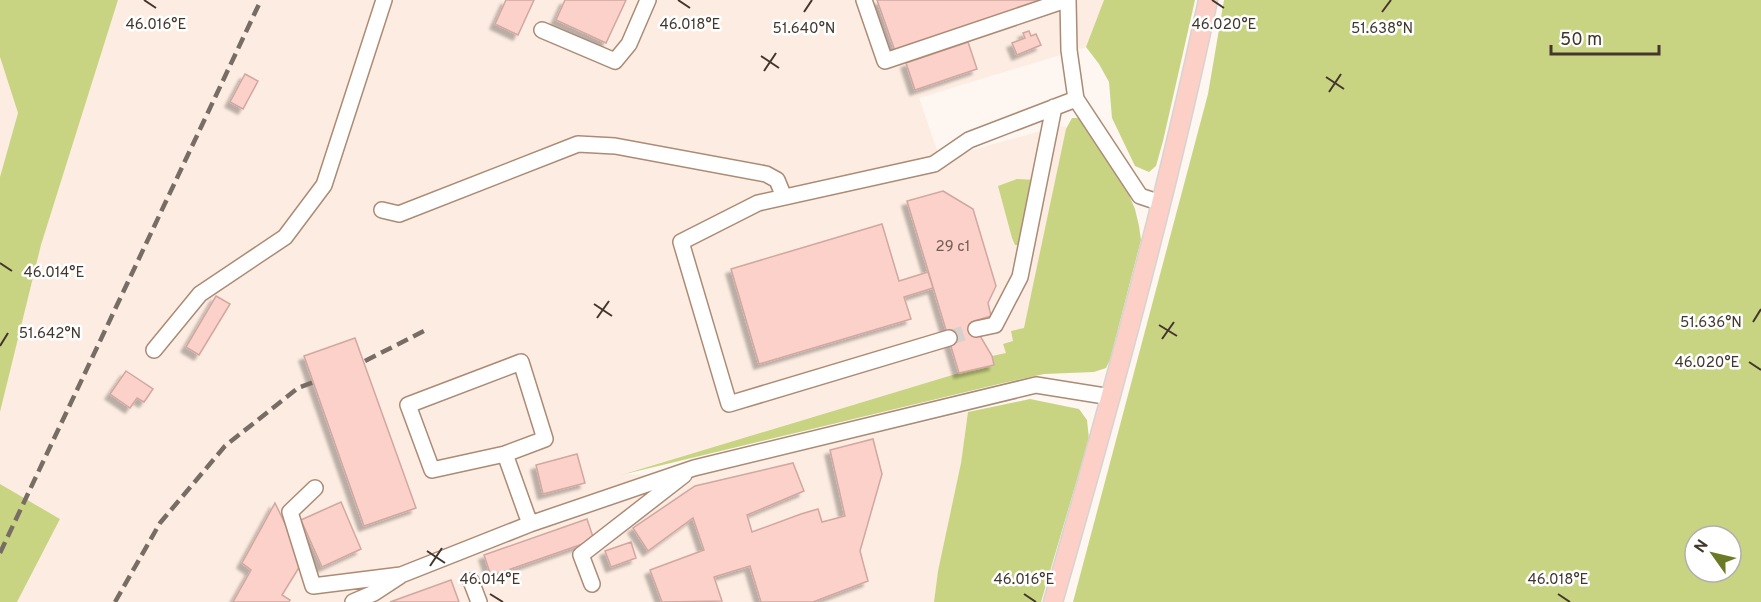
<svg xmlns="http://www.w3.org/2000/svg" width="1761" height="602" font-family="Overpass,sans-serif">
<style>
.built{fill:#fdece1}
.green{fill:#c9d482;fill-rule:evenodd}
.building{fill:#fcd1ca;stroke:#d0a7a1;stroke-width:1.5;filter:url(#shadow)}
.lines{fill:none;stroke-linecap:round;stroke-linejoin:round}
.minor-tunnel{stroke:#d8d0ca;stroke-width:15;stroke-dasharray:15 8;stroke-linecap:butt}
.minor-casing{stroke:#ab8b75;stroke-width:18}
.major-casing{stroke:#d6d3d1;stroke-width:21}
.minor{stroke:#fff;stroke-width:15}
.major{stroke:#fdd0c7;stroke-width:18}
.rail{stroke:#786d64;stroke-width:4.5;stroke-dasharray:12 6;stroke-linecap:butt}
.ticks{fill:none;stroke:#43362c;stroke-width:2}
.labels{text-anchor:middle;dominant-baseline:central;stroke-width:5;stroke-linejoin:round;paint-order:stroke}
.number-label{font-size:15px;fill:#715d54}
.ticks-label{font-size:15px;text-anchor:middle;fill:#43362c;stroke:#fff;stroke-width:5;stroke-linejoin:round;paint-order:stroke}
</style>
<defs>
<filter id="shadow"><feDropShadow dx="-5" dy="5" stdDeviation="1.5" flood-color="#0004"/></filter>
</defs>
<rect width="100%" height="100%" fill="#fdf6f1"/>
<path class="built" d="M118 0H1104L1086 47 919 98 940 159 1059 126 1078 129 1034 348 994 365 959 373 623 474 691 477 968 412 961 463 938 571 934 602H17L60 519 0 484V412L41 245Z
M0 57 18 113 0 177Z"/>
<path class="green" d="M0 0H118L41 245 0 412V177L18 113 0 57Z
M1104 0H1195L1163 141 1156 166 1149 172 1135 166 1112 118 1109 82 1099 64 1086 47Z
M1224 0H1761V602H1073L1208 94ZM1695 536H1731V572H1695Z
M1072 118H1084L1103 135 1135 209 1139 226 1141 240 1110 360 1106 368 1094 372 1044 374 999 384 621 475 959 373 994 365 992 356 1006 353 1003 344 1013 341 1011 331 1024 328 1066 129Z
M1017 179 1036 180 1021 245H1015L1012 238 998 186Z
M1030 399 1079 409 1087 420 1089 439 1041 602H934L938 571 961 463 968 412Z
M0 484 60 519 17 602H0Z"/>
<path class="building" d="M506 0H534L518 35 495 24Z
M565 0H626L606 43 556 20Z
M877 0H1041L895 51Z
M1029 31 1031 36 1036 34 1041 45 1017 55 1012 43 1025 38 1023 33Z
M968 42 977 69 915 90 906 63Z
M245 74 258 81 243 109 230 102Z
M943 191 973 209 996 286 988 303 991 316 974 321 976 329 992 356 994 365 959 373 907 201Z
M882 224 899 281 928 272 933 288 904 297 911 319 759 364 731 269Z
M216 296 230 304 199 355 186 347Z
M355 338 416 508 364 526 304 356Z
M126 371 153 389 144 402 137 398 130 408 110 394Z
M873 439 882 474 860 551 868 581 813 602H761L750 566 714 577 722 601 662 602 650 570 704 550 693 518 648 551 633 528 695 486 793 463 804 491 747 515 752 532 801 514 818 509 822 522 845 516 830 450Z
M577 454 585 483 543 494 536 465Z
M341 502 361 549 322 567 301 520Z
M275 503 303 561 282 595 290 600 289 602H233L251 570 242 563Z
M587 519 594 540 491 576 484 555Z
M631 542 636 558 611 567 605 551Z
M451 580 459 602H390Z"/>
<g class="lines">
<path class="minor-tunnel" d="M949 338 976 329"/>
<g class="minor-casing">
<path id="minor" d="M864 0 885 61 1066 0
M1068 0 1069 50 1076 99 1140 196 1161 203
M542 30 615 61 629 44 648 0
M382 210 399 214 578 144 615 146 766 174 777 180 784 197
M976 329 995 325 1020 277 1054 107
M949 338 729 404 681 242 758 203 934 164 969 140 1076 99
M154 350 200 294 285 237 324 185 384 0
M505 454 545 439 521 362 408 405 432 470 505 454 530 524
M315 488 290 512 313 586 401 575 530 524 694 468 1036 385 1111 397
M471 581 479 602
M592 584 581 555 684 475
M353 602 374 593 400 576"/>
</g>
<g class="major-casing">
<path id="major" d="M1053 602C1110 403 1165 203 1208 0"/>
</g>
<use href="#minor" class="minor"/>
<use href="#major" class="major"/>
<path class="rail" d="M365 361 426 330
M0 553 261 0
M115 602 160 523 225 446 298 388 314 382"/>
</g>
<path class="ticks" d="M144 0 156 8M678 0 690 8M1212 0 1224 8M804 12 812 0M1382 12 1391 0M761 56 779 68M764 71 776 53M1326 77 1344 89M1329 92 1341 74M0 263 12 271M594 304 612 316M597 318 609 301M1753 322 1761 309M1159 325 1177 336M1162 339 1174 322M0 346 8 333M1749 362 1761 370M427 551 445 563M430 566 442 548M490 594 503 602M1024 594 1036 602M1558 594 1570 602"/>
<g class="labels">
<g class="number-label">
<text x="953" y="247">29 с1</text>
</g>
</g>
<g class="ticks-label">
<text x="156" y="29">46.016°E</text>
<text x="690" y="29">46.018°E</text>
<text x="1224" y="29">46.020°E</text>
<text x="804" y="33">51.640°N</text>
<text x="1382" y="33">51.638°N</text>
<text x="54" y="277">46.014°E</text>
<text x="1711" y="327">51.636°N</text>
<text x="50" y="338">51.642°N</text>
<text x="1707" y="367">46.020°E</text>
<text x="490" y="584">46.014°E</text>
<text x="1024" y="584">46.016°E</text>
<text x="1558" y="584">46.018°E</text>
</g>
<g transform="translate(1713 554) rotate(304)"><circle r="28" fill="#ffffff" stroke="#b4afab" stroke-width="1.5"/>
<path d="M0-4.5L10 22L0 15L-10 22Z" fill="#6b7a27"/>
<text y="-9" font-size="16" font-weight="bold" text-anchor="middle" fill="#43362c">N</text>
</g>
<path d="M1551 45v9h108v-9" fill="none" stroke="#43362c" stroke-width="3"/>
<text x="1560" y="45" font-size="18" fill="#43362c" stroke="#ffffff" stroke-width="4.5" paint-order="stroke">50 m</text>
</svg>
